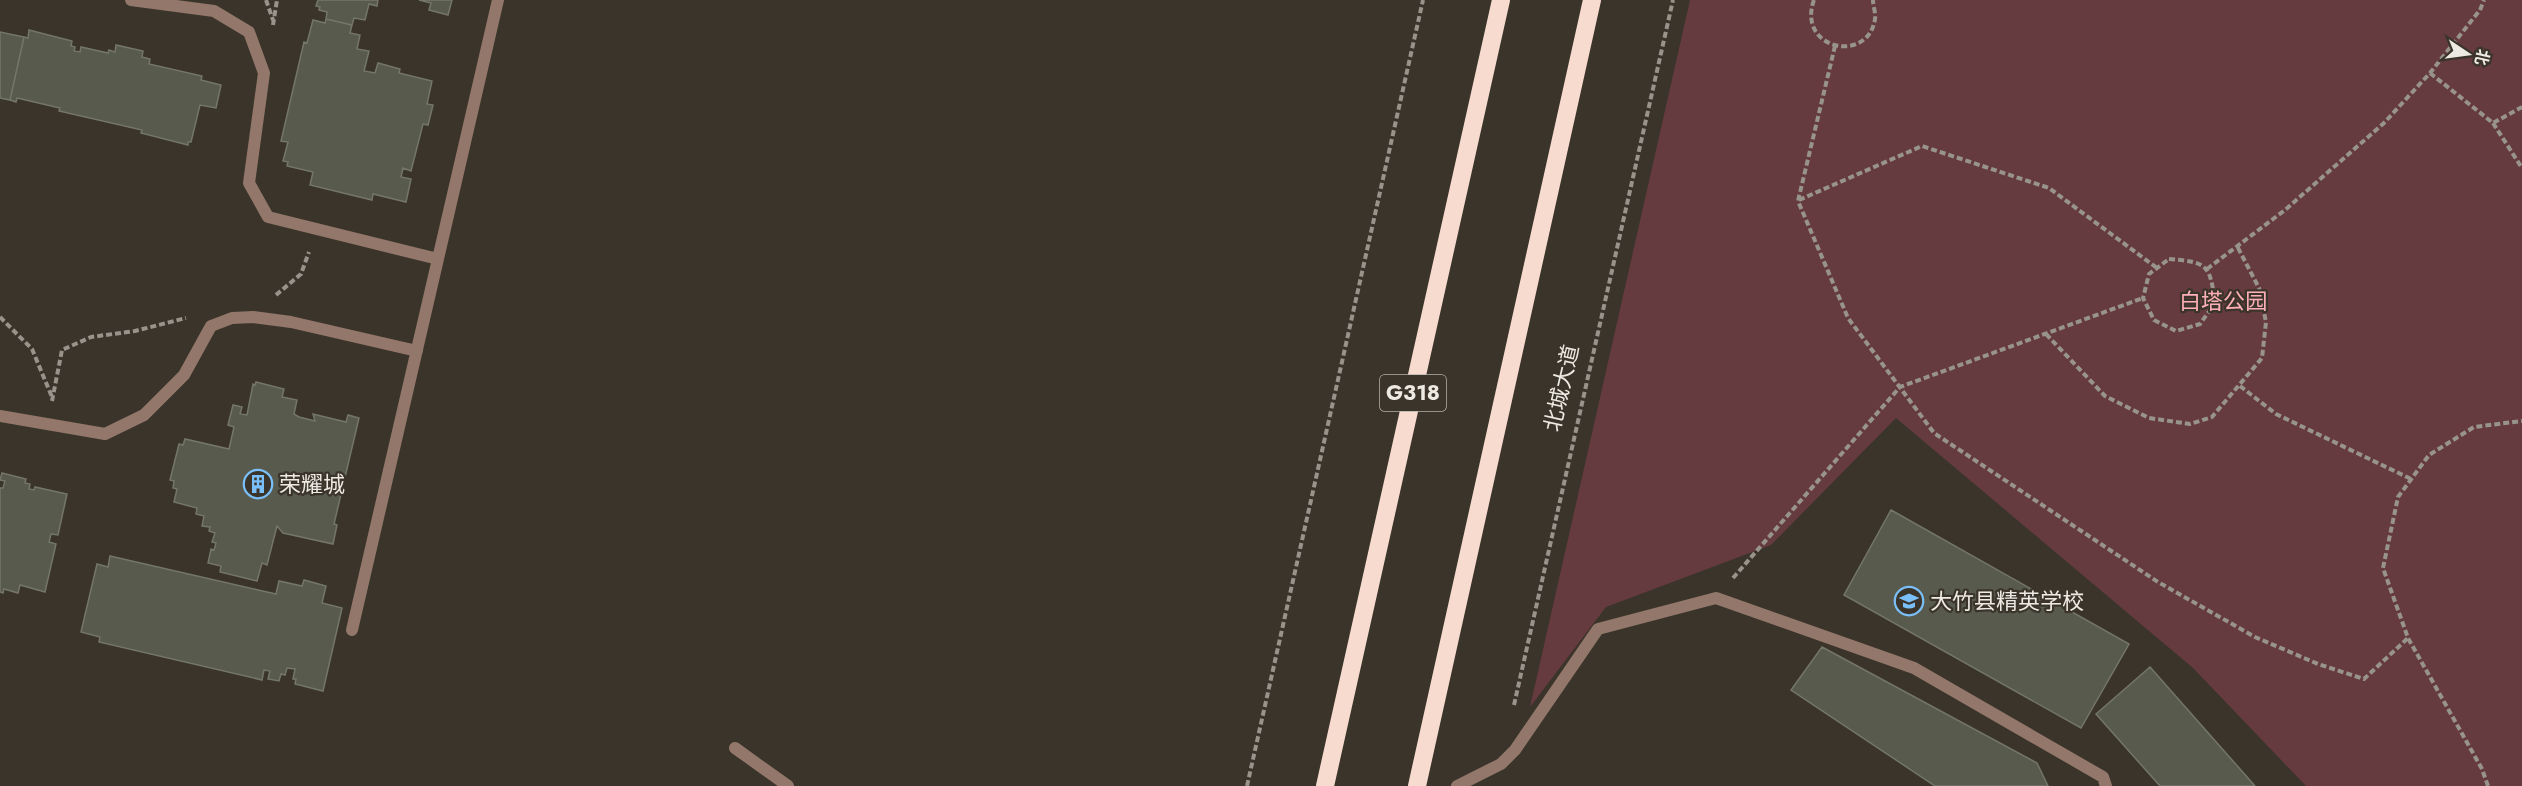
<svg xmlns="http://www.w3.org/2000/svg" width="2522" height="786" font-family="Jost,'Noto Sans SC',sans-serif">
<style>
.green{fill:#653b3f}
.building{fill:#585a4e;stroke:#747669;stroke-width:1.5}
.lines{fill:none;stroke-linecap:round;stroke-linejoin:round}
.path{stroke:#98948c;stroke-width:4;stroke-dasharray:6 3;stroke-linecap:butt}
.street{stroke:#92776a;stroke-width:12}
.highway{stroke:#f7dbcf;stroke-width:18}
.labels{text-anchor:middle;dominant-baseline:central;stroke-width:4.5;stroke-linejoin:round;paint-order:stroke}
.shield{fill:#3a342a;stroke:#b7b3ac;stroke-width:1.5}
.shield-label{font-size:21px;font-weight:bold;fill:#ede9e3}
.park-label{font-size:22px;fill:#ffafb7;stroke:#3a342a}
.street-label{font-size:22px;fill:#ede9e3;stroke:#3a342a}
.poi-label{font-size:22px;fill:#ede9e3;stroke:#3a342a;text-anchor:start}
</style>
<rect width="100%" height="100%" fill="#3a342a"/>
<path class="green" d="M1690 0H2522V786H2306L2193 668 1896 418 1771 545 1606 607 1530 707Z"/>
<path class="building" d="M318 0H378L377 6 369 4 365 20 354 18 352 25 326 19 327 12 319 10 320 7 316 6Z
M419 0H452L448 15 429 10 431 3Z
M326 19 352 25 350 33 360 35 357 49 369 51 364 71 375 73 378 63 400 69 399 73 432 81 427 104 433 105 428 125 423 124 411 171 403 168 401 177 411 179 406 202 373 194 372 200 310 185 313 172 287 166 288 162 283 161 288 142 281 141 304 42 307 43 313 20 325 23Z
M29 30 72 41 71 46 75 47 74 51 80 52 81 47 108 53 109 50 115 52 116 45 143 51 142 57 150 59 149 64 202 76 201 80 221 85 216 108 200 105 191 142H188V145L141 133 142 130 59 111 60 108 17 98 16 102 10 100 24 37 28 38Z
M0 32 24 37 10 100 0 98Z
M256 382 284 389 282 397 297 400 294 414 299 417 315 421 313 414 346 422 348 415 359 418 334 524 337 525 333 544 283 533 277 526 267 565 262 563 257 581 220 572 221 566 208 563 211 549 214 550 216 543 212 542 215 533 209 531 210 527 202 526 204 516 196 514 197 508 174 502 177 489 173 488 174 481 170 480 179 444 183 445 185 439 229 449 234 427 228 425 233 405 242 407 240 414 247 415 253 384 255 385Z
M2 473 26 479 25 483 30 484 29 489 34 490 35 487 67 494 58 535 51 534 49 542 56 544 45 592 20 585 18 593 4 589 3 593 0 592V488H3L5 481 0 480Z
M1891 510 2129 644 2081 728 1844 595Z
M110 556 276 594 279 581 302 586 304 580 326 586 322 603 342 608 323 691 295 684 296 679H293L295 669 287 668 285 675 281 674 279 681 268 679 270 671 264 670 262 680 99 642 100 637 81 632 97 564 108 567Z
M1822 647 2037 763 2048 786H1935L1791 690Z
M2150 667 2255 786H2160L2096 714Z"/>
<g class="lines">
<path class="path" d="M266 0 273 20
M1814 0C1796 49 1868 65 1875 19 1876 13 1873 6 1873 0
M273 25 277 0
M1835 46 1798 201 1848 318 1934 433 2158 582 2255 637 2318 664 2364 679 2408 638
M2430 73 2493 123 2522 107
M2493 123 2522 168
M1799 200 1922 146 2049 188 2157 268
M2169 259C2208 262 2210 265 2215 303L2200 324 2176 331 2154 320 2143 298 2149 274Z
M2207 269 2285 210 2384 123 2430 73 2480 10 2484 0
M276 295 301 274 309 252
M0 317 32 349 52 397
M2046 334 2105 396 2149 418 2190 424 2212 417 2262 358 2266 322 2259 288 2237 246
M2240 386 2276 414 2411 479
M52 401 62 350 91 337 135 331 186 318
M1733 578 1900 387 2143 298
M1514 705 1673 0
M1247 786 1423 0
M2488 786 2482 769 2408 638 2383 568 2398 497 2429 455 2474 427 2522 421"/>
<path class="street" d="M131 0 214 11 249 32 264 73 249 183 268 217 438 259
M0 416 105 434 144 415 184 375 211 326 232 318 253 317 291 322 417 351
M352 630 498 0
M735 748 788 786
M1457 786 1501 764 1515 750 1598 629 1716 598 1914 668 2103 777 2106 786"/>
<path class="highway" d="M1325 786 1501 0
M1417 786 1592 0"/>
</g>
<defs>
<g id="building-ring" transform="scale(1.5)"><circle r="9.5" fill="#3a342a" stroke="#7abff8" stroke-width="1.5"/><path d="M-4-6H4V6H1V3H-1V6H-4ZM-2.5-4.3h1.7v1.8h-1.7ZM.8-4.3h1.7v1.8H.8ZM-2.5-1h1.7V.8h-1.7ZM.8-1h1.7V.8H.8Z" fill="#7abff8"/></g>
<g id="school-ring" transform="scale(1.5)"><circle r="9.5" fill="#3a342a" stroke="#7abff8" stroke-width="1.5"/><path d="M0-5L7-2L0 1L-7-2ZM-4 1L0 2.5L4 1V4Q0 6-4 4Z" fill="#7abff8"/></g>
</defs>
<g fill-rule="evenodd">
<use href="#building-ring" x="258" y="484"/>
<use href="#school-ring" x="1909" y="601"/>
</g>
<g class="labels">
<rect class="shield" x="1380" y="375" width="66" height="36" rx="4.5"/>
<g class="shield-label">
<text x="1413" y="393">G318</text>
</g>
<g class="park-label">
<text x="2223" y="301">白塔公园</text>
</g>
<g class="street-label">
<text transform="translate(1561 388) rotate(-77)">北城大道</text>
</g>
<g class="poi-label">
<text x="279" y="484">荣耀城</text>
<text x="1930" y="601">大竹县精英学校</text>
</g>
</g>
<g transform="translate(2468 54) rotate(103)" stroke="#3a342a" stroke-width="4.5" paint-order="stroke">
<path d="M0-4.5L10 22L0 15L-10 22Z" fill="#ede9e3"/>
<text y="-9" font-size="16" font-weight="bold" text-anchor="middle" fill="#ede9e3">北</text>
</g>
</svg>
